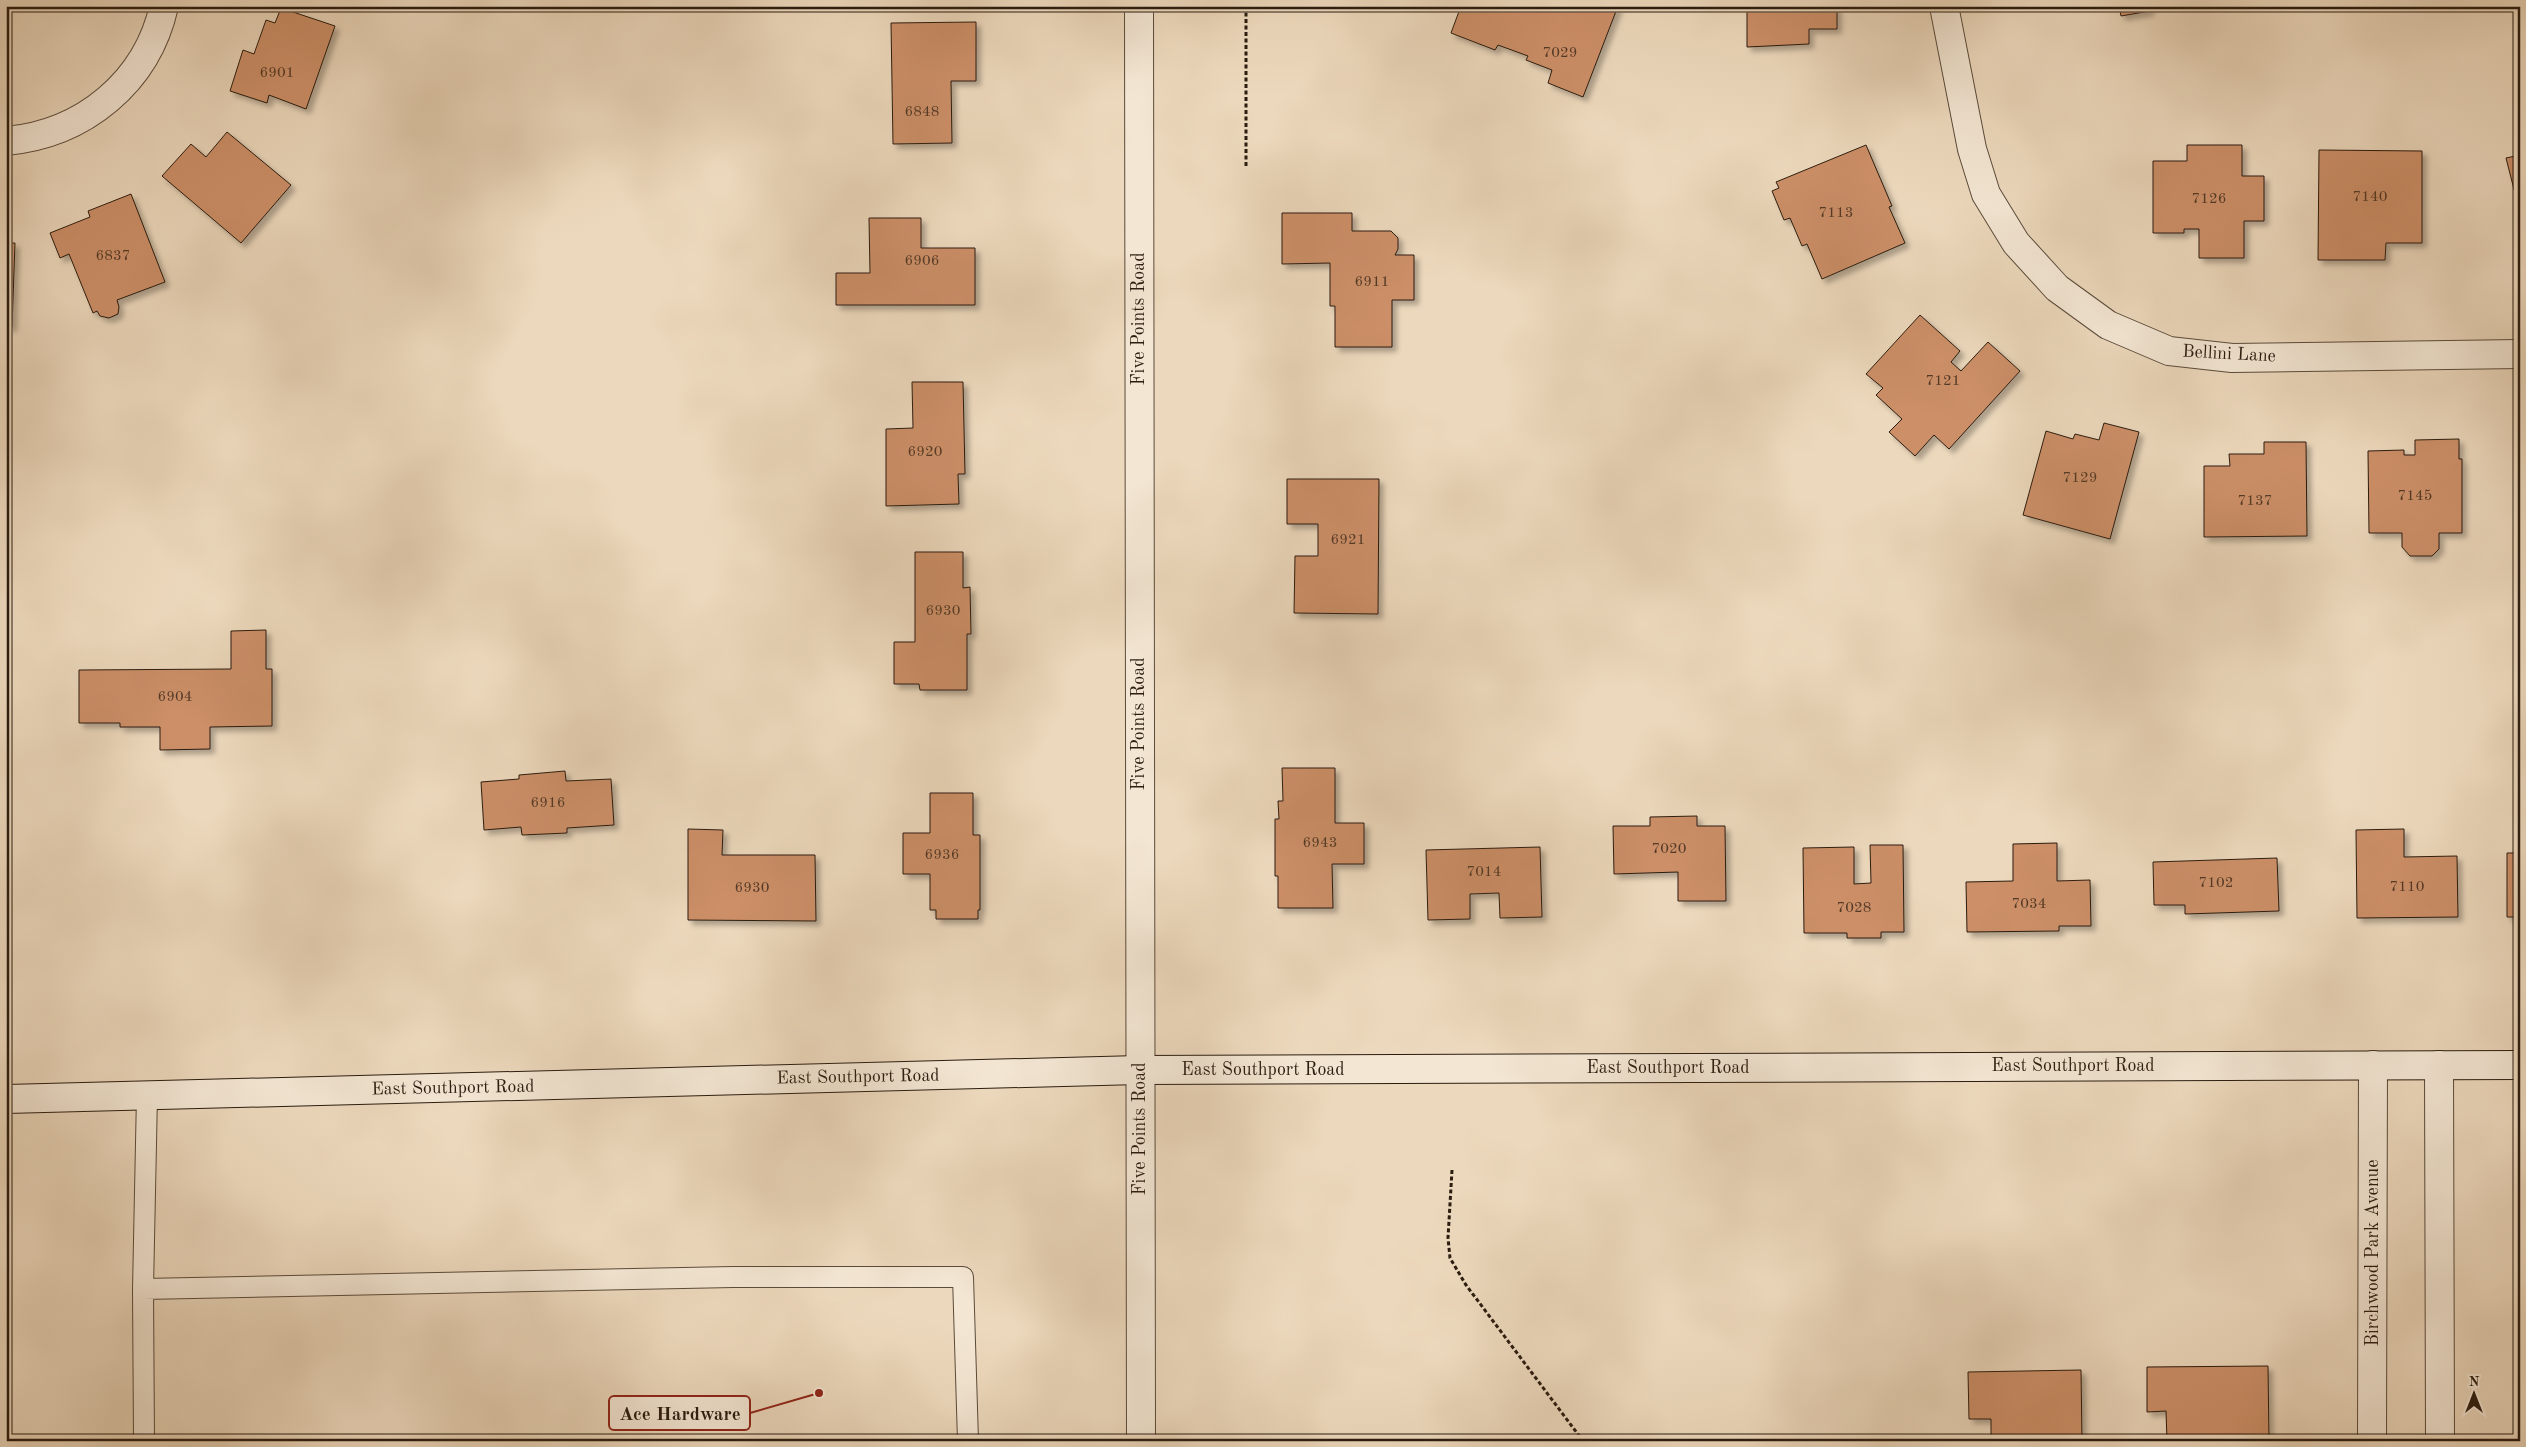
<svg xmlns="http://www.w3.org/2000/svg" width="2526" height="1447" font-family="'Old Standard TT',serif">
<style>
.building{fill:#cc8f67;stroke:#2b1c10;filter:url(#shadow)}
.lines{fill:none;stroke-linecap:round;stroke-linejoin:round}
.service-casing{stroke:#5b4b3b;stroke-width:22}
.minor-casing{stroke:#5b4b3b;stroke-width:30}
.tertiary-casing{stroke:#5b4b3b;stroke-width:30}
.secondary-casing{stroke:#2b1c10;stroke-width:30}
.path{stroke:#2b1c10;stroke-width:3;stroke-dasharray:4 2.5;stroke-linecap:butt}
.service{stroke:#f3e6d3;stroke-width:20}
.minor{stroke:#f3e6d3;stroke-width:28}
.tertiary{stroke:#f3e6d3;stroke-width:28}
.secondary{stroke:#f3e6d3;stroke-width:28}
.labels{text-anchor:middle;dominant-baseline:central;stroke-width:4;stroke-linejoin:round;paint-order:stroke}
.number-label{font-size:15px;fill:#533926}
.street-label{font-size:18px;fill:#2b1c10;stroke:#f3e6d3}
.leader{fill:none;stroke:#8f2418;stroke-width:2}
.callout-dot{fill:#8f2418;stroke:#f3e6d3;stroke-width:2}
.callout{fill:#f3e6d3;stroke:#8f2418;stroke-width:2}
.callout-label{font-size:19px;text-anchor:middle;font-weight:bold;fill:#2b1c10}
</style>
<defs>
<filter id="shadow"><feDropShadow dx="4.5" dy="4.5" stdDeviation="2.5" flood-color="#0004"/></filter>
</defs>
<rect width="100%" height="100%" fill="#ecd8bc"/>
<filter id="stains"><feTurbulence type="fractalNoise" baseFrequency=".004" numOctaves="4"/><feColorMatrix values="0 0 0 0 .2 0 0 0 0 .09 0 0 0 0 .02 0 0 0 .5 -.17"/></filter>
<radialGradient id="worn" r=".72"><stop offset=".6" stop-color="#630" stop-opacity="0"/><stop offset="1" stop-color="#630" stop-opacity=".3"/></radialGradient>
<path class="building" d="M1461 6 1505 8 1618 6 1583 97 1548 83 1552 70 1526 60 1528 56 1498 45 1495 50 1451 33Z
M1747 6H1837V29H1809V44L1747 47Z
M2119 6H2150V11L2121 16Z
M281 8 335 26 306 109 269 95 267 103 230 91 243 50 254 54 266 20 275 23Z
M976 22V81H951L952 143 893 144 891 23Z
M227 132 291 185 241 243 162 176 191 144 206 157Z
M1866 145 1892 206 1889 207 1905 243 1822 279 1807 244 1802 246 1790 218 1784 220 1772 191 1779 188 1776 182Z
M2187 145H2242V176H2264V221H2244V258H2199V229H2184V233H2153V161H2187Z
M2319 150 2422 151V243H2386L2385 260H2318Z
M2520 155V213L2506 158Z
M131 194 165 282 117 300 119 307 118 314 109 318 100 316 97 311 93 313 69 254 60 258 50 233 90 217 88 211Z
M1282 213H1352V231H1391L1398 238V249L1395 255H1414V300H1392V347H1335V306H1330V263L1282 264Z
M869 218H921V248H975V305H836V273H870Z
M6 243H15L12 327H6Z
M1920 315 1960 351 1951 362 1961 371 1988 342 2020 371 1949 449 1934 435 1915 456 1889 432 1902 419 1876 395 1883 388 1866 374Z
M912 382H963L965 474H958L959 504 886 506V429L913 428Z
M2104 423 2139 432 2110 539 2023 515 2046 431 2073 439 2075 434 2099 440Z
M2459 439V459H2462V533H2439V549L2432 556H2410L2402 547V533H2369L2368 451 2404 450V455H2415V440Z
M2264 442H2306L2307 536 2204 537V466H2230L2229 454H2264Z
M1287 479H1379L1378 614 1294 613 1295 556H1318V524H1287Z
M915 552H963V588L970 587 971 634H967V690H920L919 684H894V642H915Z
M266 630V669H272V726L210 727V749L160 750V727H120V723H79V670L231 669V631Z
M1282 768H1335V823H1364V864H1332L1333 908H1278V876H1275V819H1279L1278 801H1283Z
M565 771 566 781 611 779 614 825 567 828V833L522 835 521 827 484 830 481 782 519 779V775Z
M930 793H973V835H980V910H978V919H936V910H930V874H903V833H930Z
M1697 816V826H1725L1726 901H1678V872L1614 874 1613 826H1650V817Z
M688 829 723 830 722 855H815L816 921 688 920Z
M2404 829V857L2457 856 2458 917 2357 918 2356 830Z
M2057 843V881L2090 880 2091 926H2059V931L1967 932 1966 882 2013 881V844Z
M1870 845H1903L1904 932H1881V938H1847V933H1804L1803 848 1854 847V884L1871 883Z
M1540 847 1542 917 1500 918 1499 893 1470 894V919L1428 920 1426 850Z
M2507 853H2520V917H2507Z
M2277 858 2279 911 2185 914V905H2154L2153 862Z
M2268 1366 2269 1441H2167L2166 1411 2147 1412V1367Z
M2081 1370 2082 1441H1991V1419H1969L1968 1372Z"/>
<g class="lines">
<g class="service-casing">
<path id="service" d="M143 1289 733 1277H963L968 1441
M144 1441 143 1289 147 1095"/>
</g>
<g class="minor-casing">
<path id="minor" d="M1944 6 1972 149 1986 194 2016 243 2057 288 2108 325 2169 351 2232 358 2520 354
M6 141C84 134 147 82 164 6
M2439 1065 2440 1441
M2372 1441 2373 1065"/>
</g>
<g class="tertiary-casing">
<path id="tertiary" d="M1139 6 1141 1441"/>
</g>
<g class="secondary-casing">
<path id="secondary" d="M6 1099 1139 1070 2520 1065"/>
</g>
<path class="path" d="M1246 6V167
M1452 1170 1448 1238 1450 1258 1466 1285 1583 1441"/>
<use href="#service" class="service"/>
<use href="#minor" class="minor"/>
<use href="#tertiary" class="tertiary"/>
<use href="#secondary" class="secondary"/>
</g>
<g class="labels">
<g class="number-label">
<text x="1560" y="53">7029</text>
<text x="277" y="73">6901</text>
<text x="922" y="112">6848</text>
<text x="2370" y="197">7140</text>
<text x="2209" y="199">7126</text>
<text x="1836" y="213">7113</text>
<text x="113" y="256">6837</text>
<text x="922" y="261">6906</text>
<text x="1372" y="282">6911</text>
<text x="1943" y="381">7121</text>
<text x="925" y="452">6920</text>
<text x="2080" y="478">7129</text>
<text x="2415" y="496">7145</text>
<text x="2255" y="501">7137</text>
<text x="1348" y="540">6921</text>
<text x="943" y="611">6930</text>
<text x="175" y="697">6904</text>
<text x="548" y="803">6916</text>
<text x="1320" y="843">6943</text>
<text x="1669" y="849">7020</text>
<text x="942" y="855">6936</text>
<text x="1484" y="872">7014</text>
<text x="2216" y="883">7102</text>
<text x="2407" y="887">7110</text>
<text x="752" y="888">6930</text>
<text x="2029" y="904">7034</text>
<text x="1854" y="908">7028</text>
</g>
<g class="street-label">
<text transform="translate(1139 319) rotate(-90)">Five Points Road</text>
<text transform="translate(2229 354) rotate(3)">Bellini Lane</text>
<text transform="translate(1139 724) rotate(-90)">Five Points Road</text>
<text x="2073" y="1066">East Southport Road</text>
<text x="1668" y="1068">East Southport Road</text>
<text x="1263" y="1070">East Southport Road</text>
<text transform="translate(858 1077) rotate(-1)">East Southport Road</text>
<text transform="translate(453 1088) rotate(-1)">East Southport Road</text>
<text transform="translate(1140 1129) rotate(-90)">Five Points Road</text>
<text transform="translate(2373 1253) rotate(-90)">Birchwood Park Avenue</text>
</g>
</g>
<path class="leader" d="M819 1393L750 1413"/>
<circle class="callout-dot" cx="819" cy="1393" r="5"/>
<rect class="callout" x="609" y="1396" width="141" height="34" rx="5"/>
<g class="callout-label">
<text x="680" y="1420">Ace Hardware</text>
</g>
<rect width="2526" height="1447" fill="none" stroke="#ecd8bc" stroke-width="25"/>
<rect x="8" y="8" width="2511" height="1432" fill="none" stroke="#2b1c10" stroke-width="2.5"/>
<rect x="12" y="12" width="2501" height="1422" fill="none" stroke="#2b1c10"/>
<g transform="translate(2474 1394)" stroke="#f3e6d3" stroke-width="4" paint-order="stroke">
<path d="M0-4L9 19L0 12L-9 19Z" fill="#2b1c10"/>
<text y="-8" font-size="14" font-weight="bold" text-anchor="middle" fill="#2b1c10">N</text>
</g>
<rect width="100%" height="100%" filter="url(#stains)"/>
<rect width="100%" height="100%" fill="url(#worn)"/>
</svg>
